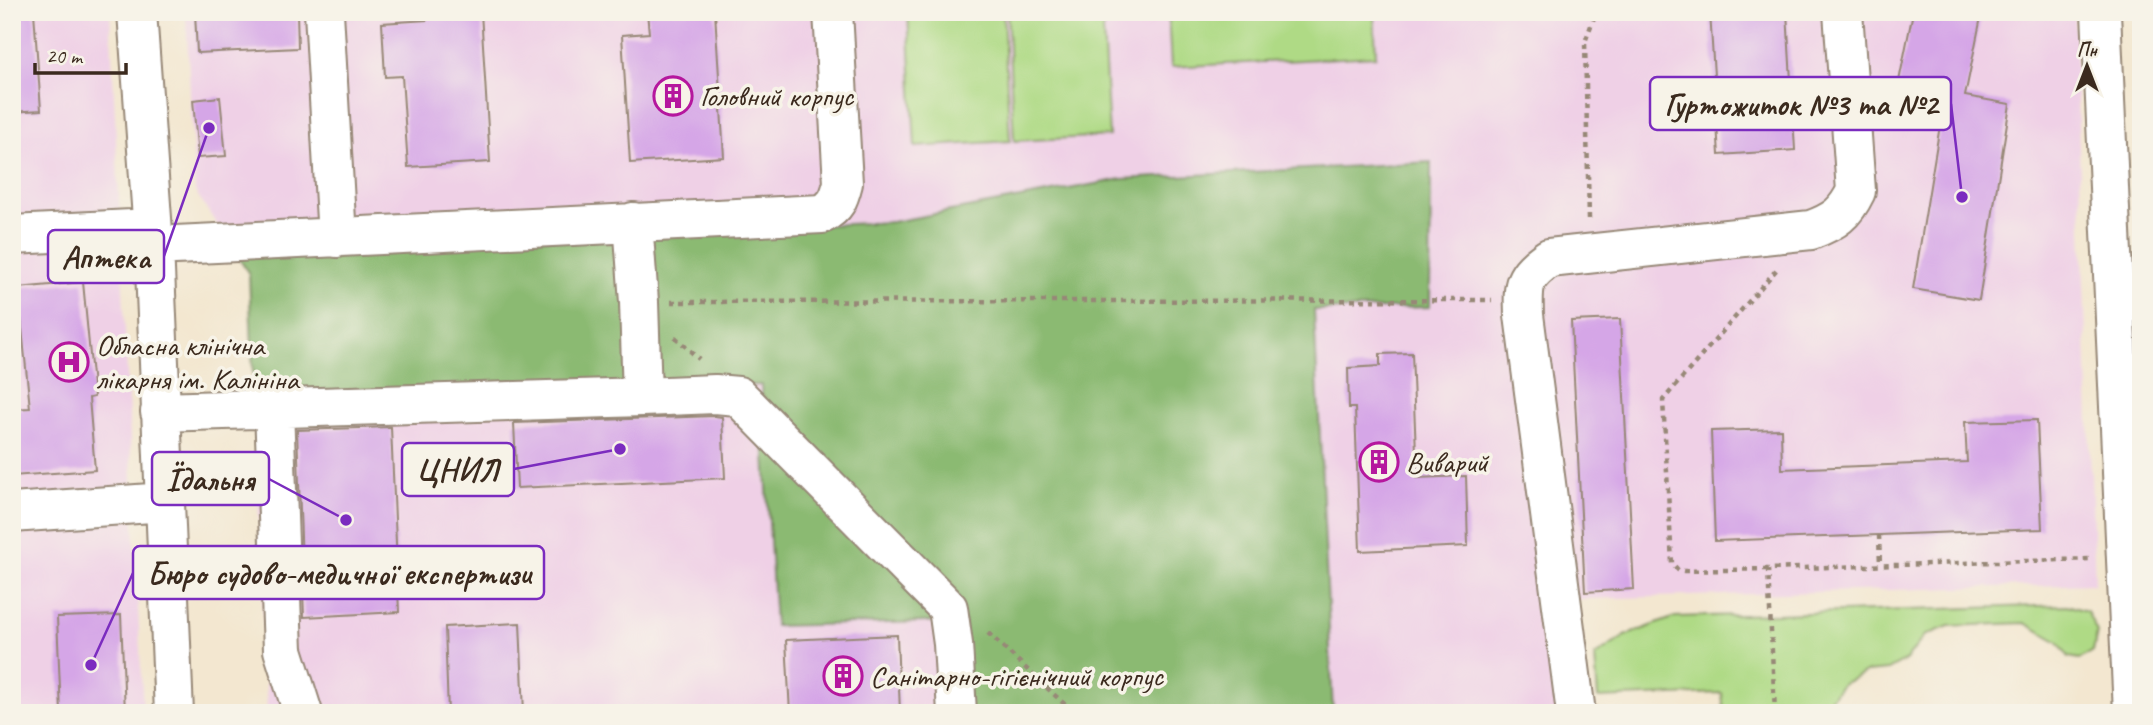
<svg xmlns="http://www.w3.org/2000/svg" width="2153" height="725" font-family="Caveat,sans-serif">
<style>
.built{fill:#efd0e6}
.green{fill:#afda85;stroke:#758252;stroke-width:2}
.forest{fill:#8bba72;stroke:#637248;stroke-width:2}
.building{fill:#d5a6e7}
.lines{fill:none;stroke-linecap:round;stroke-linejoin:round}
.minor-casing{stroke:#978877;stroke-width:42}
.path{stroke:#978877;stroke-width:4.5;stroke-dasharray:5 5;stroke-linecap:butt}
.minor{stroke:#fff;stroke-width:38}
.labels{text-anchor:middle;dominant-baseline:central;stroke-width:7;stroke-linejoin:round;paint-order:stroke}
.poi-label{font-size:30px;fill:#3b2a1e;stroke:#f7f3e8;text-anchor:start}
.leader{fill:none;stroke:#7b2cbf;stroke-width:2.5}
.callout-dot{fill:#7b2cbf;stroke:#f7f3e8;stroke-width:2.5}
.callout{fill:#f7f3e8;stroke:#7b2cbf;stroke-width:2.5}
.callout-label{font-size:32px;text-anchor:middle;font-weight:bold;fill:#3b2a1e}
</style>
<rect width="100%" height="100%" fill="#f7f3e8"/>
<filter id="ink" filterUnits="userSpaceOnUse"><feTurbulence type="fractalNoise" baseFrequency=".0143" numOctaves="2"/><feDisplacementMap in="SourceGraphic" scale="14" xChannelSelector="R" yChannelSelector="G"/><feConvolveMatrix kernelMatrix="1 2 1 2 8 2 1 2 1" color-interpolation-filters="sRGB"/></filter>
<filter id="wash" filterUnits="userSpaceOnUse"><feTurbulence type="fractalNoise" baseFrequency=".00686" numOctaves="4" result="noise"/><feDisplacementMap in="SourceGraphic" scale="28" xChannelSelector="R" yChannelSelector="G"/><feGaussianBlur stdDeviation="1.57" result="paint"/><feColorMatrix in="noise" values="0 0 0 0 0 0 0 0 0 0 0 0 0 0 0 0 0 1.4 0 .05"/><feComposite in="paint" operator="in"/></filter>
<g filter="url(#wash)">
<rect width="100%" height="100%" fill="#f3e7d0"/>
<path class="built" d="M12 12H110L143 713H12Z
M186 12H2074L2095 584 1550 600 1564 713H267L249 274 195 191Z"/>
<path class="green" d="M908 12H1003L1010 141 915 147Z
M1007 12H1102L1109 136 1014 141Z
M1168 12H1374L1376 56 1171 67Z
M2067 605 2087 611 2097 632 2093 651 2080 659 2069 657 2058 642 2025 623 1949 626 1924 636 1906 660 1888 670 1866 672 1842 684 1822 709 1823 713H1724L1722 693 1598 698 1595 656 1627 635 1675 617Z"/>
<path class="forest" d="M1431 162 1430 307 1314 310 1333 713H969L965 621 775 626 761 385 254 399 249 274 235 252 892 222 1122 179Z"/>
<g id="blocks">
<path class="building" d="M12 12H34L41 110 12 112Z
M195 12H297L298 48 197 53Z
M426 12H481L490 162 408 167 402 76 385 77 382 23 427 20Z
M647 12H715L724 157 630 163 622 35 649 33Z
M1710 12H1787L1795 150 1719 155Z
M1913 12H1982L1965 96 2010 104 1979 300 1913 289 1944 101 1897 91Z
M220 97 226 156 198 158 193 100Z
M83 282 94 397 89 398 95 470 12 476V409L30 408 18 288Z
M1620 319 1634 589 1585 592 1571 321Z
M1412 353 1417 478 1466 476 1468 546 1360 551 1355 408H1349L1348 368 1380 366V354Z
M715 416 722 417 725 478 517 488 514 423Z
M2037 420 2042 529 1715 541 1711 431 1781 429 1782 469 1967 462 1965 422Z
M391 427 399 612 304 617 297 430Z
M121 615 125 713H61L57 617Z
M520 623 524 713H448L445 627Z
M897 635 900 713H790L786 640Z"/>
</g>
</g>
<g filter="url(#ink)">
<use href="#blocks" fill-opacity="0" stroke="#978877" stroke-width="2"/>
<g class="lines">
<g class="minor-casing">
<path id="minor" d="M137 12 154 246 174 713
M324 12 337 238
M2101 12 2133 713
M12 235 152 228
M154 246 822 214C836 207 839 199 843 183L833 12
M642 397 715 394 738 396 948 608 953 644 957 713
M274 409 283 650 303 713
M160 412 642 397 639 302 633 222
M12 513 165 502
M1576 713 1524 315C1523 284 1522 277 1549 258L1811 230C1835 221 1845 214 1856 191L1843 12"/>
</g>
<path class="path" d="M1589 219 1585 42 1596 12
M671 302 1492 300
M675 337 699 359
M1879 535 1880 565
M1768 569 1684 571 1678 570 1672 563 1663 400 1777 269
M988 633 1074 713
M1775 713 1768 569 2092 559"/>
<use href="#minor" class="minor"/>
</g>
</g>
<defs>
<g id="building-ring" transform="scale(2.0125)"><circle r="9.5" fill="#f7f3e8" stroke="#b5179e" stroke-width="1.5"/><path d="M-4-6H4V6H1V3H-1V6H-4ZM-2.5-4.3h1.7v1.8h-1.7ZM.8-4.3h1.7v1.8H.8ZM-2.5-1h1.7V.8h-1.7ZM.8-1h1.7V.8H.8Z" fill="#b5179e"/></g>
<g id="hospital-ring" transform="scale(2.0125)"><circle r="9.5" fill="#f7f3e8" stroke="#b5179e" stroke-width="1.5"/><path d="M-5-5h3v3.5h4V-5h3V5h-3V1.5h-4V5h-3Z" fill="#b5179e"/></g>
</defs>
<g fill-rule="evenodd">
<use href="#building-ring" x="673" y="96"/>
<use href="#hospital-ring" x="69" y="362"/>
<use href="#building-ring" x="1379" y="462"/>
<use href="#building-ring" x="843" y="676"/>
</g>
<g class="labels">
<g class="poi-label">
<text x="700" y="96">Головний корпус</text>
<text x="96" y="345">Обласна клінічна<tspan x="96" dy="34">лікарня ім. Калініна</tspan></text>
<text x="1406" y="462">Виварий</text>
<text x="870" y="676">Санітарно-гігієнічний корпус</text>
</g>
</g>
<path class="leader" d="M1962 197L1951 104M209 128L164 256M620 449L514 469M346 520L269 479M91 665L133 573"/>
<g class="callout-dot">
<circle cx="1962" cy="197" r="7"/>
<circle cx="209" cy="128" r="7"/>
<circle cx="620" cy="449" r="7"/>
<circle cx="346" cy="520" r="7"/>
<circle cx="91" cy="665" r="7"/>
</g>
<g class="callout">
<rect x="1650" y="77" width="301" height="53" rx="7"/>
<rect x="48" y="230" width="116" height="53" rx="7"/>
<rect x="402" y="443" width="112" height="53" rx="7"/>
<rect x="152" y="452" width="117" height="53" rx="7"/>
<rect x="133" y="546" width="411" height="53" rx="7"/>
</g>
<g class="callout-label">
<text x="1801" y="115">Гуртожиток №3 та №2</text>
<text x="106" y="268">Аптека</text>
<text x="458" y="480">ЦНИЛ</text>
<text x="210" y="490">Їдальня</text>
<text x="339" y="584">Бюро судово-медичної експертизи</text>
</g>
<rect width="2153" height="725" fill="none" stroke="#f7f3e8" stroke-width="42"/>
<g transform="translate(2087 66)" stroke="#f7f3e8" stroke-width="5" paint-order="stroke">
<path d="M0-5L12 26L0 18L-12 26Z" fill="#3b2a1e"/>
<text y="-10" font-size="19" font-weight="bold" text-anchor="middle" fill="#3b2a1e">Пн</text>
</g>
<path d="M35 63v10h91v-10" fill="none" stroke="#3b2a1e" stroke-width="3.5"/>
<text x="46" y="63" font-size="21" fill="#3b2a1e" stroke="#f7f3e8" stroke-width="5" paint-order="stroke">20 m</text>
</svg>
